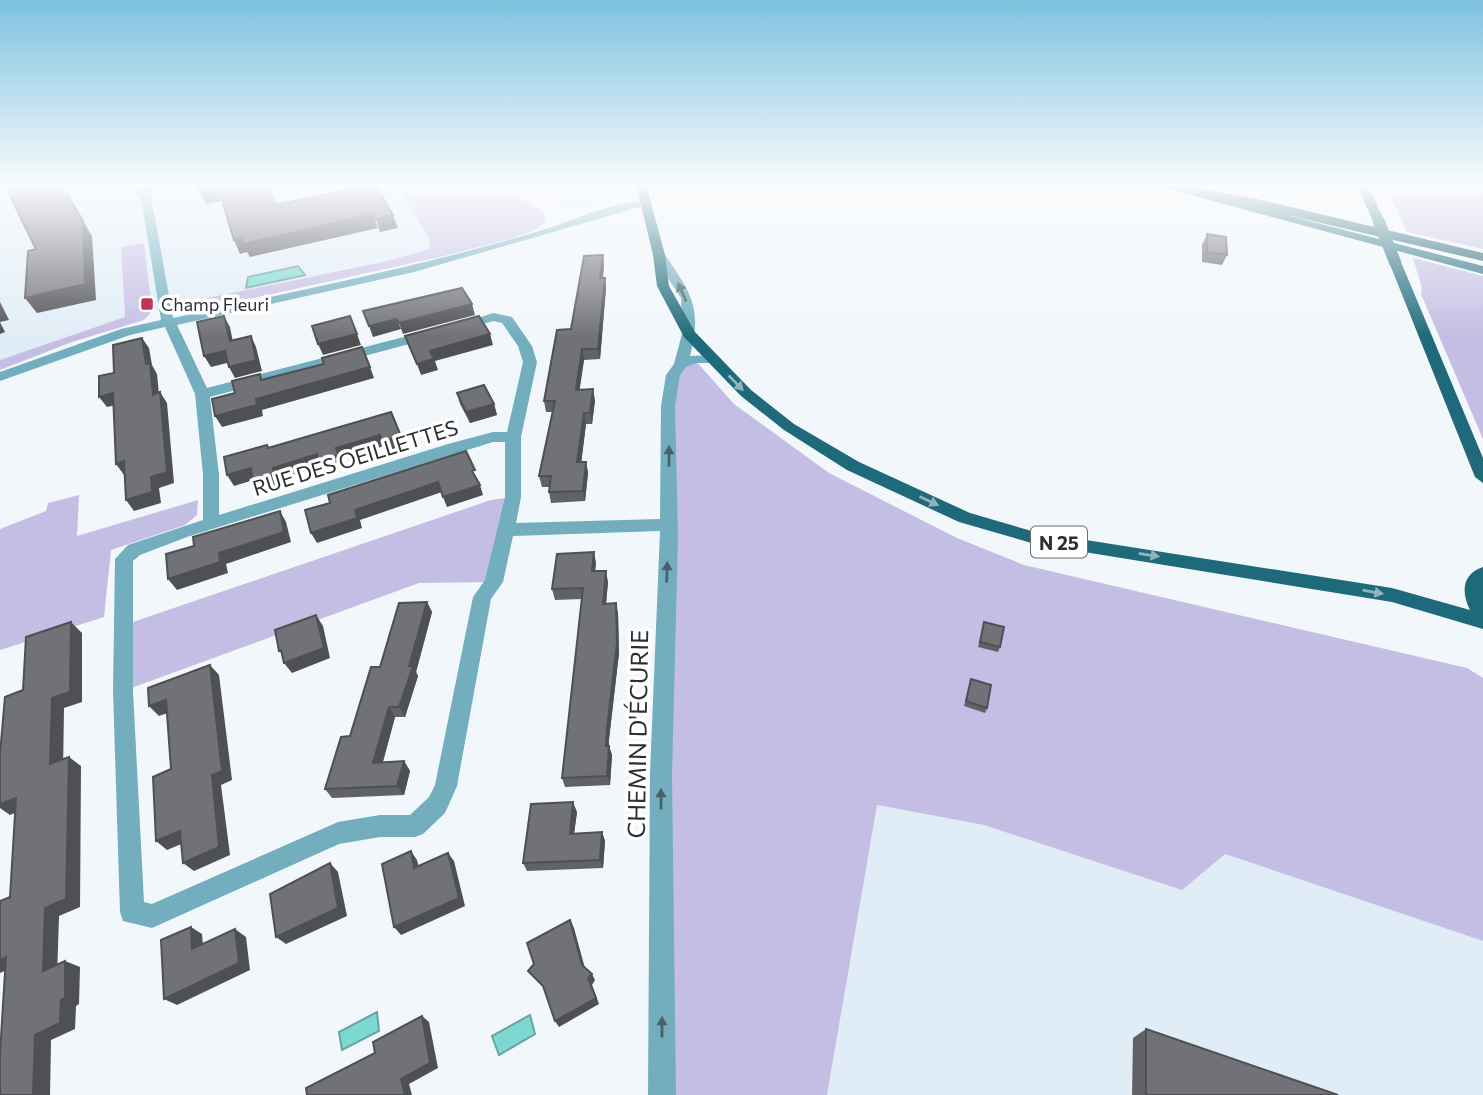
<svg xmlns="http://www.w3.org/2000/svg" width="1483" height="1095" font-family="Commissioner,sans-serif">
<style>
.built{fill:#e1edf6}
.green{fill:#c5bee4}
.water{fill:#7ed8d2;stroke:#66a5a2;stroke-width:2}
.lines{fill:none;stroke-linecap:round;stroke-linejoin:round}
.minor{fill:#72aebe;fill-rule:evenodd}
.primary{fill:#1f6a7a;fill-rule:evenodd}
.trunk{fill:#1c5c6b;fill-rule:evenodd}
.primary-bridge{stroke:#1f6a7a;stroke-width:12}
.wall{fill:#606266}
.shaded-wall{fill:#4e5053}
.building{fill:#707277;stroke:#4e5053;stroke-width:2}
.oneway{fill:#496269}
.oneway2{fill:#8fb4bc}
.poi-dot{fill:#c23254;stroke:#fff;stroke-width:2.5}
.labels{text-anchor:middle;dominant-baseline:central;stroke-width:7;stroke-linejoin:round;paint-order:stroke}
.far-poi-label{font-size:18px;fill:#2d2f31;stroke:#fff;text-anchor:start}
.shield{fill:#fff;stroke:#6c6d6f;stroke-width:2}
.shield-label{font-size:19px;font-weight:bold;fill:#2d2f31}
.street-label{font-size:21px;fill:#2d2f31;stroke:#fff}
.near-street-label{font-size:24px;fill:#2d2f31;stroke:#fff}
</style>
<rect width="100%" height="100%" fill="#f2f7fb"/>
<path class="built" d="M0 184H424L401 191 429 239 430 249 383 262 152 311 144 243 121 248 125 317 0 360Z
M498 184H625L627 191 597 201 594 207 572 210 531 186 514 193Z
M876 805 984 825 1224 854 1483 941V1095H827Z"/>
<path class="green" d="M424 184H498L545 213 546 221 537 229 513 238 444 256 190 312 179 311 173 305 383 262 430 249 429 238 400 190Z
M1385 184H1483V249L1407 232Z
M144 243 152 311 144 320 72 342 0 370V360L125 317 121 247Z
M1413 258 1483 276V439L1421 294 1422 288Z
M694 359 734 404 829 473 957 538 1024 565 1467 668 1483 678V941L1225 854 1182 890 984 825 877 805 827 1095H662L673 375Z
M79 495 77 536 198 500 197 515 185 525 111 550 104 617 0 650V529L46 511 48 503Z
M513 497 494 582 419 583 123 691 121 626 491 500Z"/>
<path class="water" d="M298 266 305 275 246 288 248 277Z
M377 1012 379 1031 342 1050 339 1032Z
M530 1015 535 1034 499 1055 492 1036Z"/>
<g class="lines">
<path class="minor" d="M123 184H135L144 190 148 184H158L151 196 173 318C299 290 426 266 549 228 568 222 635 193 650 204L414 272 177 325 207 388 427 331 434 335 432 338 210 397 219 475V515L448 444 493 432H507L523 362 518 346 502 323 493 321 458 331 451 327 493 313 512 317 532 346 537 362 521 437V497L516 523 660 519 661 406 666 375 674 364 682 334 681 298 653 255 655 252H663C690 292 703 306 690 356L713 355 720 359 713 363H696L686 367 680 375 675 406 678 536 672 774 676 1095H648L650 774 660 531 513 536 503 582 491 599 457 786 445 813 423 834 415 837H380L339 844 152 928 123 921 120 912 113 691 115 559 128 545 203 520V475L195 394 165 327 130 335 0 381V372L121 329 161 320 141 197ZM493 442H505V497L485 580 473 597 435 785 429 797 410 815H380L338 822 152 904 144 902 133 691V561L140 555 187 537Z"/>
<path class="primary" d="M636 184H646L665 255 669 286 695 332 751 390 794 424 859 462 970 513 1035 532 1392 588 1470 610C1461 592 1462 574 1483 567V629L1392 602 1035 544 959 522 847 470 784 430 741 396 684 337 657 286 653 255Z
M1150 184H1167L1483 266V274Z
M1357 184H1367L1385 222 1383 224 1373 222Z
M1395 258 1401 262 1483 458V483L1475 477 1389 262Z"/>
<path class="trunk" d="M1155 184H1178L1257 199 1483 253V261Z"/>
<path class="primary-bridge" d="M1379 222 1395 262"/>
</g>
<path class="wall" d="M1207 234 1227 255 1222 265 1202 262V245Z
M604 266 603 278H605L606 288 600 359 584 360 579 390 595 400 592 424H586L581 462H586L588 473 585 501 551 503 549 492 550 487H542L539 476 553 412H546L544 401 571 329Z
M457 393 494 404 497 415 470 423 460 404Z
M596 563 595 571 608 582 606 604 616 603 618 614 619 653 609 739V746L612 755 610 785 565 787 562 778 582 599 555 600 552 589Z
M427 602 432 612 416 672 418 676 405 717H395L383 762 404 761 410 771 404 795 332 798 325 789 350 736 380 667Z
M984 622 1000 647 998 652 978 647Z
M971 679 987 708 985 713 964 706Z
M577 812 574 833 602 832 605 841 603 868 527 871 523 863Z
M1146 1029 1338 1095H1132L1133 1038Z"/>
<path class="shaded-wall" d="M61 184 92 236 96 300 37 313 25 298Z
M218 187 225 200 206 204 199 191Z
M373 214 378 228 250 257 247 252 240 254 234 240Z
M393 215 398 228 380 232 376 219Z
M603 255 604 266 601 288 600 278Z
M605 278 606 288 600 359 598 349Z
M0 302 9 320 0 322 5 332 0 334Z
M472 304 475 315 403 334 399 323Z
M224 316 230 327 235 352 230 341Z
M397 319 401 329 373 337 369 326Z
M357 334 361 345 323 355 318 344Z
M490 334 493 345 435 361 438 370 421 375 417 364 430 351Z
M251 336 256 347 262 371 235 378 229 367Z
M142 338 149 348 152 365 157 374 160 405 153 395Z
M582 349 584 360 578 401 576 390Z
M225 351 231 362 211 367 204 356Z
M370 367 374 378 262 410 263 416 222 427 215 416 256 399Z
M593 389 595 400 592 424 590 413Z
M160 392 167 403 174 483 159 488 161 503 134 511 126 500 151 477Z
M113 393 121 404 107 407 99 397Z
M494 404 497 415 470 423 466 412Z
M391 412 405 447 387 453 384 446 342 459 344 466 324 472 321 466 279 479 281 486 260 492 253 481 273 468 336 448Z
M584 413 586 424 580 473 577 462Z
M124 461V475L116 464Z
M586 462 588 473 585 501 583 491Z
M251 468 257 479 234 486 227 475Z
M438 482 442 492 360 520 362 528 317 543 311 533 355 510Z
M480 485 483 495 447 507 443 497Z
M280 511 286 522 291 542 226 564 228 573 177 590 168 579 219 553Z
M594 552 596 563 594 582 592 571Z
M606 571 608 582 605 614 603 604Z
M427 602 432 612 416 672 418 676 405 717 399 707Z
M616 603 618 614 619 653 609 739 608 755 606 746 607 729Z
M316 615 323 626 330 658 292 673 284 663Z
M71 622 82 633V702L64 708 63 773 50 764 52 698Z
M210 665 219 675 232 780 221 785 230 855 194 871 183 863 212 775Z
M166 700 176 710 159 716 149 706Z
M389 707 395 717 380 772 373 763Z
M609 746 612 755 610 785 607 776Z
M69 757 81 766 80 907 59 916 57 977 43 971 45 908Z
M404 761 410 771 404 795 397 786Z
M16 798 30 807 10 815 0 808V804Z
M573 802 577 812 573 842 570 834Z
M180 831 191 840 167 850 156 841Z
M602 832 605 841 603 868 600 860Z
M411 851 417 860 421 876 414 868Z
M448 853 454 861 465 906 401 935 394 927Z
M330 863 338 872 347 916 286 944 276 937Z
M570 920 574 928 586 972 582 965Z
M191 927 202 934 204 956 192 949Z
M235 929 246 937 250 970 177 1005 164 999Z
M6 957 21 964 0 973V960Z
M65 961 80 967 79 1004 76 1006 75 1029 51 1040 50 1095H33L35 1035 61 1000Z
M592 974 595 980 592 985 599 1004 559 1027 555 1021Z
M422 1016 429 1022 438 1068 409 1084 412 1095H405L401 1079Z"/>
<path class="building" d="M32 184H61L83 221 85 284 25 298 28 251 36 249 7 190Z
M197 184H267L276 205 375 184 393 215 376 219 373 214 243 244 242 238 234 240 218 187 199 191Z
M1207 234 1226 237 1227 255 1207 252Z
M603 255 600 278H605L598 349H582L576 390 593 389 590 413H584L577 462H586L583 491 549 492 551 476H539L555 401H544L557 330 571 329 584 256Z
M462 288 472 304 399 323 397 319 369 326 363 311Z
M224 316 230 341 251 336 256 360 229 367 225 351 204 356 197 322Z
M350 316 357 334 318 344 312 326Z
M479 316 490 334 430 351 434 359 417 364 405 336Z
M142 338 146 364 150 363 153 395 160 392 167 472 151 477 152 492 126 500 124 461 116 464 113 393 99 397V376L114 373 113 345Z
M362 347 370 367 256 399 257 405 215 416 212 399 235 393 232 381 260 374 261 380 324 364 322 358Z
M484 385 494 404 466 412 457 393Z
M391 412 401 436 382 442 380 435 336 448 338 455 318 461 317 454 273 468 274 475 253 481 251 468 227 475 224 457 267 445 268 448Z
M466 451 475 470 472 471 480 485 443 497 438 482 355 510 357 518 311 533 305 510 330 503 328 495Z
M280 511 284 532 219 553 220 562 168 579 166 554 194 546 193 537Z
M594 552 592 571H606L603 604 616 603 617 643 607 729 606 746H609L607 776 562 778 583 588 552 589 557 554Z
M427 602 409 666H413L399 707H389L373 763 404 761 397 786 325 789 341 737 350 736 371 667H380L399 603Z
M316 615 324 648 284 663 281 650 279 651 275 630Z
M71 622 70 692 52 698 50 764 69 757 66 899 45 908 43 971 65 961V998L61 1000 60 1023 35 1035 33 1095H0V1053L6 957 0 960V901L10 897 16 798 0 804V754L5 697 23 690 26 637Z
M984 622 1004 627 1000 647 980 642Z
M210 665 222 771 212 775 219 847 183 863 180 831 156 841 153 777 171 769 166 700 149 706 148 688Z
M971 679 991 685 987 708 966 701Z
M573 802 570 834 602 832 600 860 523 863 531 804Z
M411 851 414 868 448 853 459 898 394 927 382 864Z
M330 863 338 908 276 937 270 894Z
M570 920 582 965 592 974 588 978 596 998 555 1021 543 986 528 971 534 964 527 943Z
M191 927 192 949 235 929 239 963 164 999 161 940Z
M422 1016 430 1063 401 1079 405 1095H307L306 1088 375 1053 373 1042Z
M1146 1029 1338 1095H1146Z"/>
<defs><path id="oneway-solid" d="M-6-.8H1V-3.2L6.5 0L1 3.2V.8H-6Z" transform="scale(1.75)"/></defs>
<g class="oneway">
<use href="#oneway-solid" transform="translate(682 292) rotate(-114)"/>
<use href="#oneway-solid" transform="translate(669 456) rotate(-90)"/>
<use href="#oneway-solid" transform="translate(667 572) rotate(-88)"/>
<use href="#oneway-solid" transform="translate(661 799) rotate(-90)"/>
<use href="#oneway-solid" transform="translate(662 1027) rotate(-90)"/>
</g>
<g class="oneway2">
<use href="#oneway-solid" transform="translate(736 383) rotate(46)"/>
<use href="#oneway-solid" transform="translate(929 501) rotate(25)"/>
<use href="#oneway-solid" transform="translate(1149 555) rotate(9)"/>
<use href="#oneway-solid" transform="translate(1373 592) rotate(10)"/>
</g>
<linearGradient id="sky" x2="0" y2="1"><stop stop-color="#7dc2df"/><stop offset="0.55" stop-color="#f9fbfd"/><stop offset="1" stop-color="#f9fbfd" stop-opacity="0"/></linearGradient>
<rect width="1483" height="337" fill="url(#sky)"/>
<rect class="poi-dot" x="140" y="297" width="14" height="14" rx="3.5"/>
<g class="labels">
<g class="far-poi-label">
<text x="161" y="304">Champ Fleuri</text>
</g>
<rect class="shield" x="1031" y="526.5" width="56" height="31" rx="5"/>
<g class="shield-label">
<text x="1059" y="542">N 25</text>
</g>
<g class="street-label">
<text transform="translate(355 457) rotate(-17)">RUE DES OEILLETTES</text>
</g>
<g class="near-street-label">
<text transform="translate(637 734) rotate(-89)">CHEMIN D'ÉCURIE</text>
</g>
</g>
</svg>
